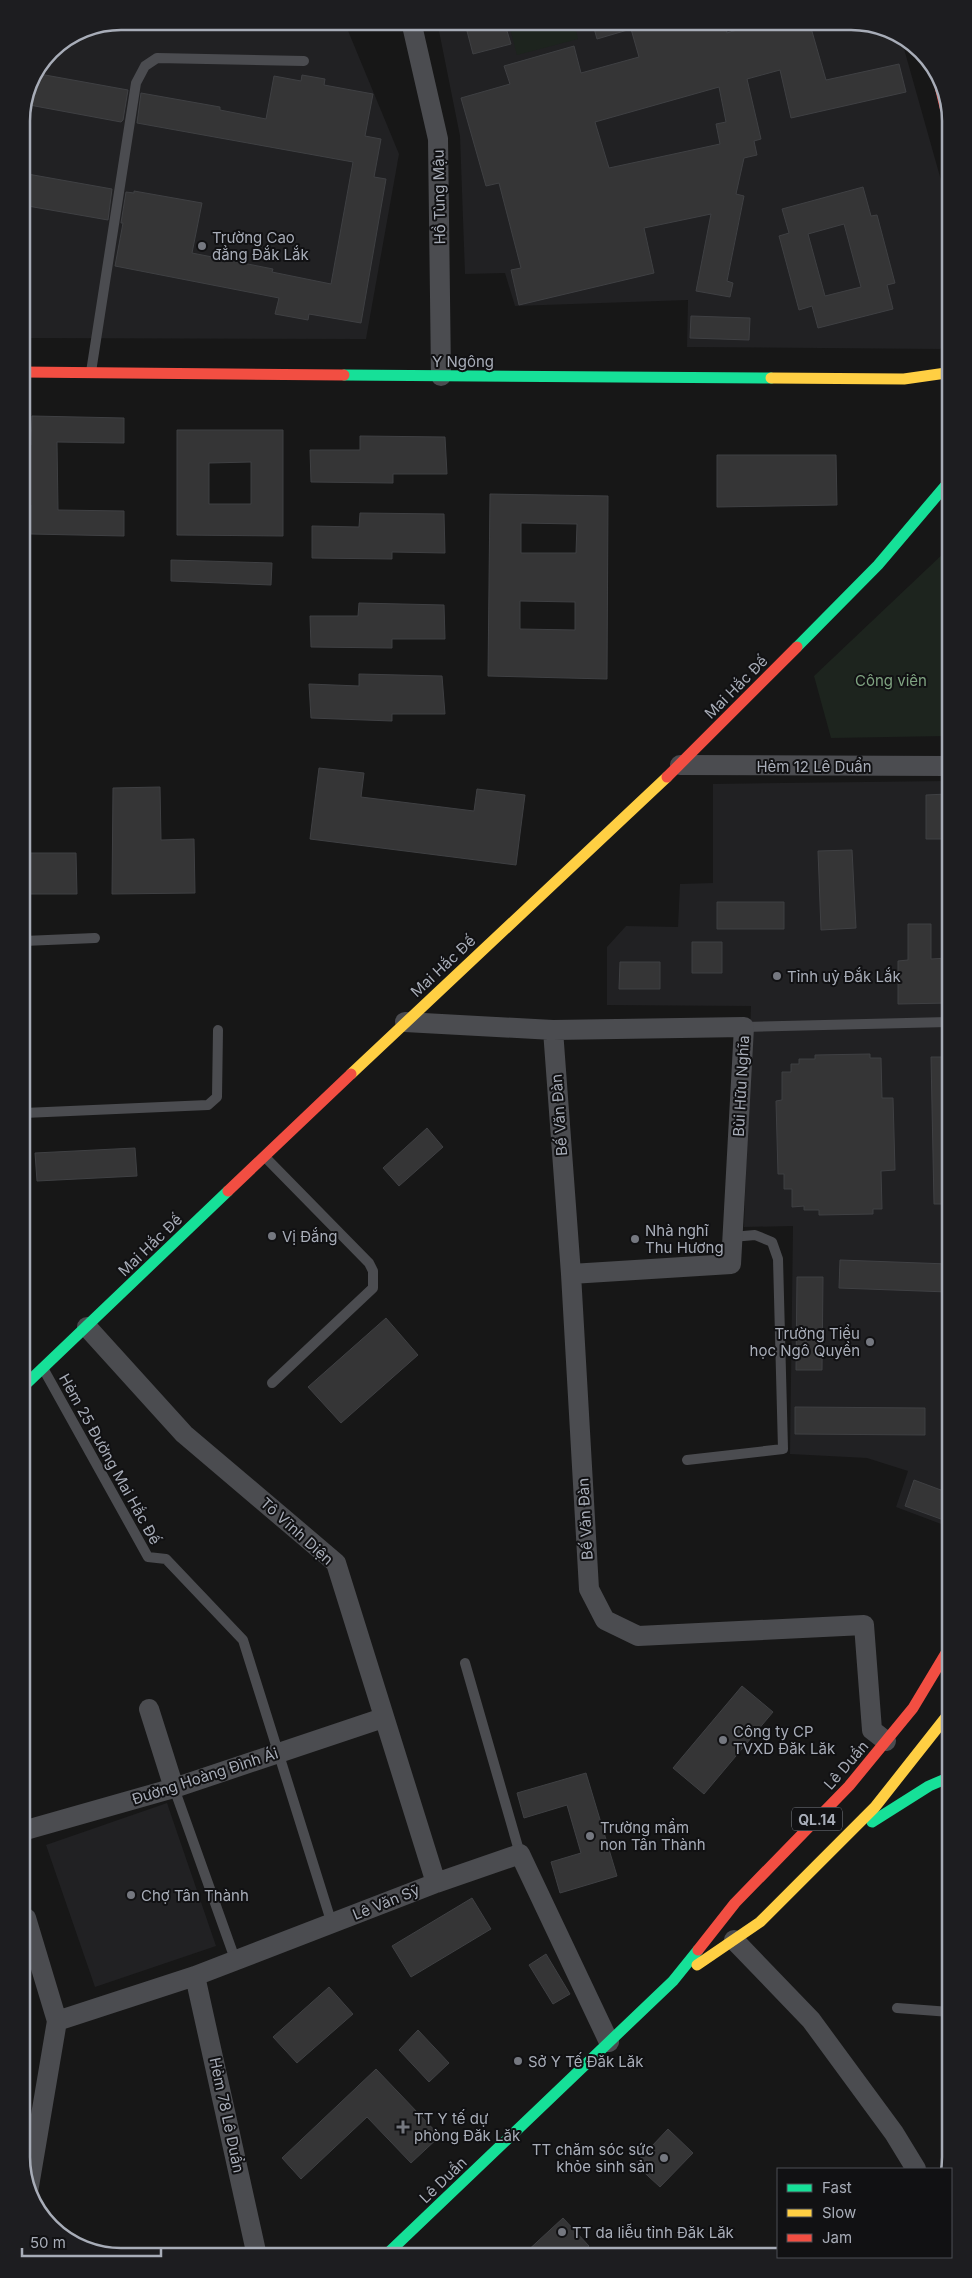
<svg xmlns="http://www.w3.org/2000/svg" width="972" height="2278" font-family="Inter,sans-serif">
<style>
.built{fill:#212123}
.green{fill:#1d241e}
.building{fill:#353536;stroke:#3f4043;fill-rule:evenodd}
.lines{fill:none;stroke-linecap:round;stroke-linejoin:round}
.lane{stroke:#4b4c50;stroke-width:10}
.street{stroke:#4b4c50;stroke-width:20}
.fast{stroke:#16e098;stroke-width:11}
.slow{stroke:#ffcf43;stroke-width:11}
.jam{stroke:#f24e42;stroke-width:11}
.poi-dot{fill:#757880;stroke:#111113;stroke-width:2}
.labels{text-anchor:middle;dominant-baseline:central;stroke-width:4;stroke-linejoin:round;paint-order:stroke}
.shield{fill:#111113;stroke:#7b7e86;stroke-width:1}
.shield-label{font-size:14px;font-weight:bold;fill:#a8adb8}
.street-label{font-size:15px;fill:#a8adb8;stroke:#111113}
.poi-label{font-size:15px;fill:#a8adb8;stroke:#111113;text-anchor:start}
.park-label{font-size:15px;fill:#7fa381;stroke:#111113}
.rim{fill:none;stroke:#a8adb8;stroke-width:2.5}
</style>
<rect width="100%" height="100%" fill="#171717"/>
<path class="built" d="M121 21H344L399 154 366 339 22 338 21 115 31 77 51 50 83 29Z
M437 21H858L901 38 946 198V344L940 349 687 347 688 300 515 306 505 273 465 274 460 136Z
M947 781 949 1527 896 1507 908 1471 867 1458 790 1454 793 1226 744 1227 751 1006 607 1005V947L626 926 678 927 680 884 713 883V784Z
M167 1803 216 1946 95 1987 46 1845Z"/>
<path class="green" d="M508 21H574L578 39 517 55Z
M947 550V736L831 738 814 676Z"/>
<path class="building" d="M504 21 511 44 473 54 467 31Z
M592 21H725L727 33 766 21H809L826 80 899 64 906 92 791 118 780 70 747 79 761 139 754 141 757 155 744 158 736 194 744 196 727 281 733 283 730 297 696 291 711 214 644 228 654 273 519 305 511 270 521 268 499 183 486 186 461 98 510 84 504 66 574 46 581 73 639 57 631 29 597 39ZM719 87 726 122 716 124 720 144 609 168 595 122Z
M34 73 128 90 123 120 121 122 24 104Z
M302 75 325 79 324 85 373 94 365 136 381 139 374 177 386 179 361 323 309 314 308 320 275 314 279 298 115 266 123 223H121L126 192 134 193V191L202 203 192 253 273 269 272 272 331 284 353 162 137 123 141 93 220 107V110L266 119 274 76 301 81Z
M22 173 112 189 108 220 22 205Z
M863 187 871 216 877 215 895 283 887 285 893 309 818 328 812 306 799 310 779 236 789 233 782 209ZM844 224 861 287 825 296 808 234Z
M691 316 750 318 749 340 690 338Z
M32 416 124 418V443L57 442 58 510 124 511V536L31 534V505H22V445H31Z
M177 430H283V536L177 535ZM251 462V504H209V463Z
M360 436 445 437 447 474H393V483L311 482 310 450H360Z
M717 455H836L837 505 717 507Z
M490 494 608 496 607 679 488 676ZM521 523 577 524 576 553H521ZM520 601 575 602V630L520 629Z
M360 513 444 514 445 553 392 552V559L312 558V526L359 527Z
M171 560 272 563 271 585 171 581Z
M359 603 444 605 445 639H392V648L311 647 310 616H358Z
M359 674 442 676 445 714H392V721L311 718 309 684 359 686Z
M319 768 364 773 361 797 474 811 477 789 525 795 516 865 310 839Z
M160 787 161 840 194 839 195 893 112 894 113 788Z
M947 794V839H926V795Z
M852 850 856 928 821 930 818 851Z
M25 853H76L77 894H25Z
M717 902H784V929H717Z
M908 924H931V959L948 958V1003L898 1004V961L908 960Z
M692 942H722V973H692Z
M620 962H660V989H619Z
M870 1054V1058H881L882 1098H893L895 1170 881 1171 882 1209H873V1214L819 1215V1210H804V1206L792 1207V1189H784V1174H778L776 1101 782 1100V1072H791V1064H799V1059H815V1055Z
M931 1057H948V1204H934Z
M427 1128 443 1147 399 1186 383 1168Z
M135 1148 137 1176 37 1181 35 1153Z
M840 1260 948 1264V1292L839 1288Z
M797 1277H823L822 1370H796Z
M386 1318 418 1355 341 1423 308 1387Z
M795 1407 925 1408V1435L795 1434Z
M914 1480 949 1493V1522L905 1506Z
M742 1686 773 1712 704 1794 673 1768Z
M586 1773 617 1876 560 1893 551 1862 581 1853 567 1805 524 1818 517 1793Z
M472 1898 491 1929 411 1977 392 1946Z
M546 1954 570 1994 553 2004 529 1965Z
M329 1987 353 2014 297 2063 273 2037Z
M418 2030 449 2063 429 2082 399 2050Z
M376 2069 440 2136 411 2163 367 2117 301 2179 282 2158Z
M668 2129 693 2153 660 2187 635 2164Z
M563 2218 589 2246 580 2253 524 2254Z"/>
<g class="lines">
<path class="lane" d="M91 372 136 83 145 66 157 58 304 61
M24 941 95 938
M744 1027 948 1022
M24 1113 208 1105 217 1097 218 1030
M265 1157 369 1263 373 1271V1288L272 1383
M44 1370 148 1557 166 1559 243 1640 332 1924
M687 1460 783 1449 778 1259 772 1242 755 1235 732 1237
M465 1663 520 1854
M174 1788 235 1959
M897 2008 950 2012"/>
<path class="street" d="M411 21 438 139 441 376
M680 765 947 766
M405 1022 553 1030 744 1027 731 1264 571 1274
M553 1030 571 1274 589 1589 605 1620 638 1636 864 1625 872 1730 886 1741
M87 1327 184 1434 336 1563 436 1883
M149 1709 174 1788
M26 1830 174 1788 383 1718
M26 1918 57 2021 28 2192
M734 1940 811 2020 894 2133 916 2169
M195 1976 257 2256
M57 2021 195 1976 436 1883 520 1854 609 2042"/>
<path class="fast" d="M344 375 771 378
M797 647 878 565 946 485
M25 1385 228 1191
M872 1822 929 1786 950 1777
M386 2255 673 1981 698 1950"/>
<path class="slow" d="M771 378 904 379 946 373
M351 1074 667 777
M697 1965 760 1922 875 1807 950 1712"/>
<path class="jam" d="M938 78 945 107
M22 372 344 375
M667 777 797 647
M228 1191 351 1074
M698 1950 735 1903 849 1786 913 1708 949 1648"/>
</g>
<g class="poi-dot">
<circle cx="202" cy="246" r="5"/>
<circle cx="777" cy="976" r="5"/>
<circle cx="272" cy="1236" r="5"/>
<circle cx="635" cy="1239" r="5"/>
<circle cx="870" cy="1342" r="5"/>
<circle cx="723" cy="1740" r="5"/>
<circle cx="590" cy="1836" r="5"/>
<circle cx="131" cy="1895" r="5"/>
<circle cx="518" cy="2061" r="5"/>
<path d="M400.5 2119.5h5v5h5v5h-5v5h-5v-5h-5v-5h5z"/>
<circle cx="664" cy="2158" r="5"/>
<circle cx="562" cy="2232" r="5"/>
</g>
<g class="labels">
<rect class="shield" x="792" y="1807.5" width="50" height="23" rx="4"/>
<g class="shield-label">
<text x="817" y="1819">QL.14</text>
</g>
<g class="street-label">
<text transform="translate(439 197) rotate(-91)">Hồ Tùng Mậu</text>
<text x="463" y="361">Y Ngông</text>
<text transform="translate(736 687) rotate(-45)">Mai Hắc Đế</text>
<text x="814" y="766">Hẻm 12 Lê Duẩn</text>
<text transform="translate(443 966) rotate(-43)">Mai Hắc Đế</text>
<text transform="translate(741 1086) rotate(-87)">Bùi Hữu Nghĩa</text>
<text transform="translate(559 1115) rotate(-94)">Bế Văn Đàn</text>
<text transform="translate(150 1245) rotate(-44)">Mai Hắc Đế</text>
<text transform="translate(110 1459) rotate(61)">Hẻm 25 Đường Mai Hắc Đế</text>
<text transform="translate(585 1519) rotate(-93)">Bế Văn Đàn</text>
<text transform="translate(297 1531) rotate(42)">Tô Vĩnh Diện</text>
<text transform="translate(846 1765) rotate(-49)">Lê Duẩn</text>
<text transform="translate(205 1776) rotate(-18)">Đường Hoàng Đình Ái</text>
<text transform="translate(386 1902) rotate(-22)">Lê Văn Sỹ</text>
<text transform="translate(227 2115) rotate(78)">Hẻm 78 Lê Duẩn</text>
<text transform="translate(443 2180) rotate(-44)">Lê Duẩn</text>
</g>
<g class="poi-label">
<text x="212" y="237">Trường Cao<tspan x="212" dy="17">đẳng Đắk Lắk</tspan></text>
<text x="787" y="976">Tỉnh uỷ Đắk Lắk</text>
<text x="645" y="1230">Nhà nghĩ<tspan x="645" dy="17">Thu Hương</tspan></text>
<text x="282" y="1236">Vị Đắng</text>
<text x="860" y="1333" text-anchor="end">Trường Tiểu<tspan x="860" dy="17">học Ngô Quyền</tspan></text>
<text x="733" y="1731">Công ty CP<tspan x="733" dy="17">TVXD Đăk Lăk</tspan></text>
<text x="600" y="1827">Trường mầm<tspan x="600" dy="17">non Tân Thành</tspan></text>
<text x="141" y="1895">Chợ Tân Thành</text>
<text x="528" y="2061">Sở Y Tế Đăk Lăk</text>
<text x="414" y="2118">TT Y tế dự<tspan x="414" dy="17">phòng Đăk Lăk</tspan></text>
<text x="654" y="2149" text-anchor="end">TT chăm sóc sức<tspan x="654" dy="17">khỏe sinh sản</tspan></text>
<text x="572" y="2232">TT da liễu tỉnh Đăk Lăk</text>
</g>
<g class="park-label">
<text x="891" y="680">Công viên</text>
</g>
</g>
<path d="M0 0H972V2278H0ZM121 30H851A91 91 0 0 1 942 121V2157A91 91 0 0 1 851 2248H121A91 91 0 0 1 30 2157V121A91 91 0 0 1 121 30Z" fill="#1d1d20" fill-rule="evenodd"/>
<path class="rim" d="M121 30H851A91 91 0 0 1 942 121V2157A91 91 0 0 1 851 2248H121A91 91 0 0 1 30 2157V121A91 91 0 0 1 121 30Z"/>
<rect x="777" y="2168" width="175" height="90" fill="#111113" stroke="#4d4f55"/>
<rect x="787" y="2184" width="25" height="8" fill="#16e098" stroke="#4d4f55"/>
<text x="822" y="2193" font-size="15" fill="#a8adb8">Fast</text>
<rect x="787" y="2209" width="25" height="8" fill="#ffcf43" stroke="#4d4f55"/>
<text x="822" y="2218" font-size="15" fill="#a8adb8">Slow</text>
<rect x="787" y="2234" width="25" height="8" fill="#f24e42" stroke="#4d4f55"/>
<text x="822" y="2243" font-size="15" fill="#a8adb8">Jam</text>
<path d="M22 2248v8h139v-8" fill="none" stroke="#a8adb8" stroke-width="2.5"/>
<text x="30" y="2248" font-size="15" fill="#a8adb8" stroke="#111113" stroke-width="4" paint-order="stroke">50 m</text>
</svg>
